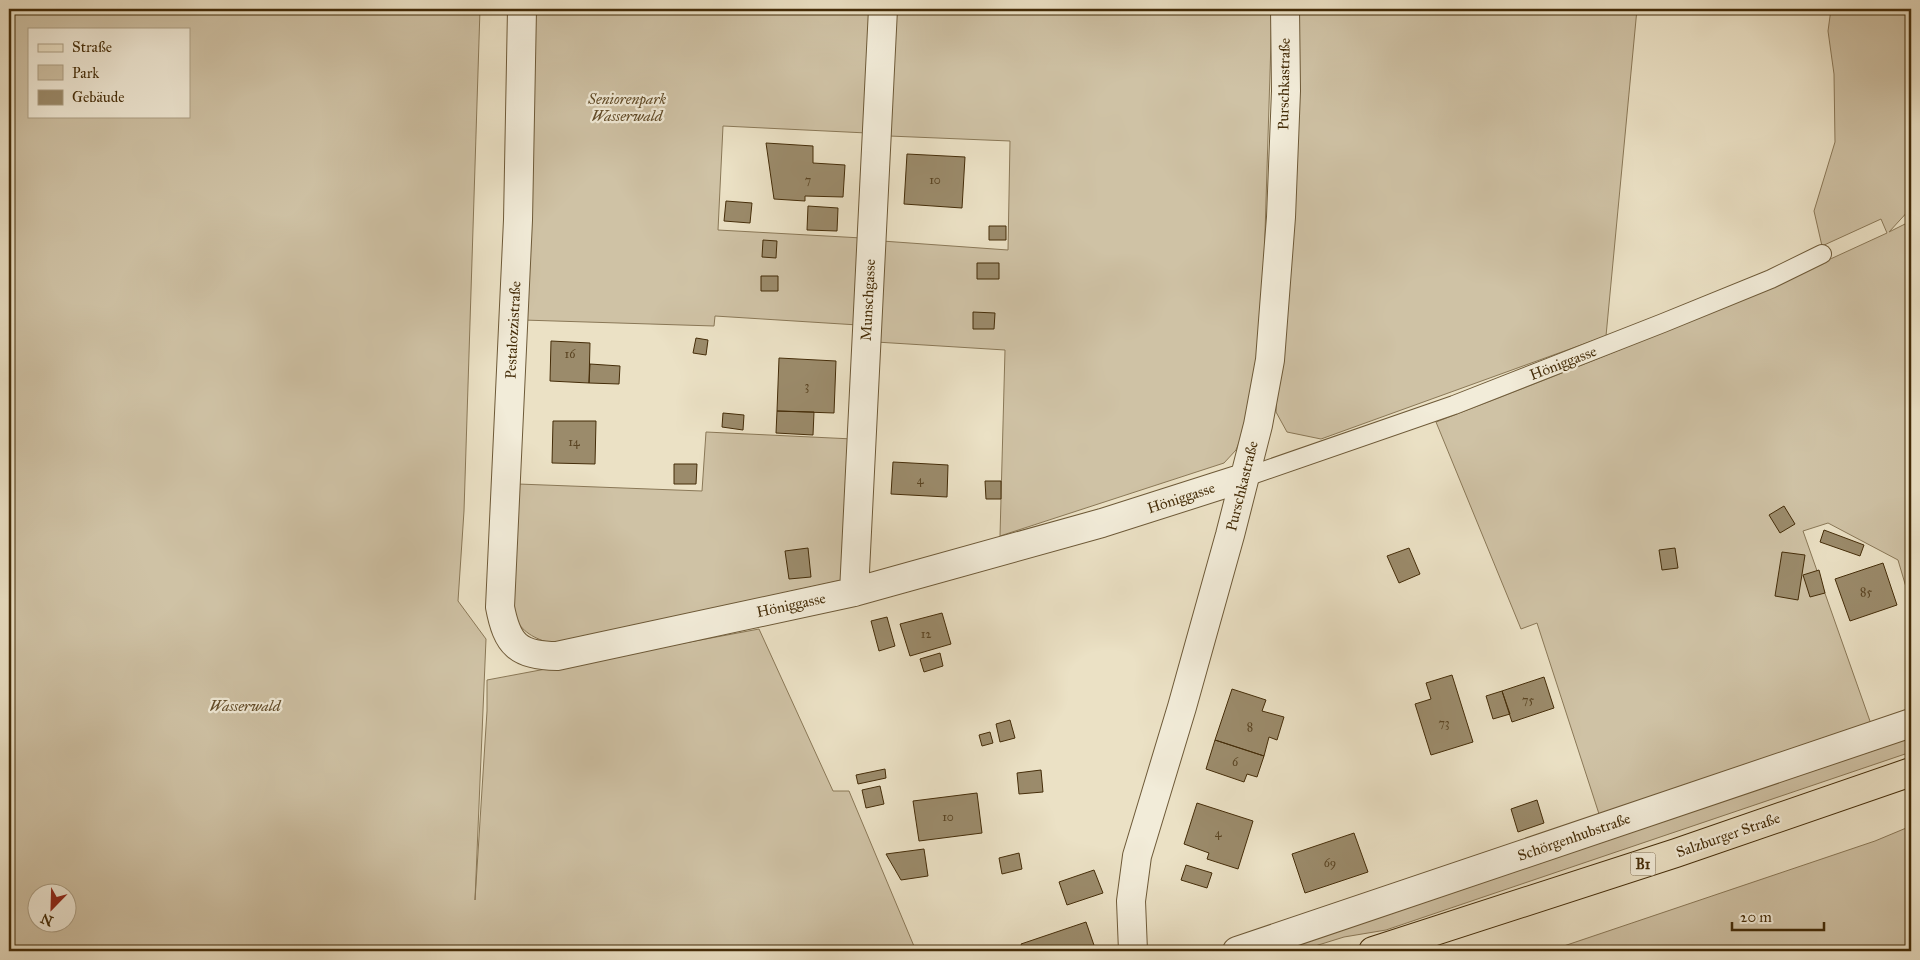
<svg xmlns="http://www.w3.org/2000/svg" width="1920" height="960" font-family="'IM FELL Great Primer',serif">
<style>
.green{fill:#cfc2a5;stroke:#8a7857;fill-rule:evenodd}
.building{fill:#9b8b6b;stroke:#452d09}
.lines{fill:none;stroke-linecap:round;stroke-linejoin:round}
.lane-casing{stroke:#6e5a38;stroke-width:20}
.street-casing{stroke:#6e5a38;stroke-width:30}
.primary-casing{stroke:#452d09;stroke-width:30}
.lane{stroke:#f2ecd9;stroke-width:18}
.street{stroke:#f2ecd9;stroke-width:28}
.primary{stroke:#ebe1c5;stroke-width:28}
.labels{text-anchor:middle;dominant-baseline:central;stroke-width:4.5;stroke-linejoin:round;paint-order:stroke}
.number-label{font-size:12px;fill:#5a4422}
.shield{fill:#f2ecd9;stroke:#796647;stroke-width:1}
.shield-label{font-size:14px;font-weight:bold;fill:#452d09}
.street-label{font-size:15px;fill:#452d09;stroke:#f2ecd9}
.park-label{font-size:15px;font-style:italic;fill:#614b28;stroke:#f2ecd9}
</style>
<rect width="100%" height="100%" fill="#ebe1c5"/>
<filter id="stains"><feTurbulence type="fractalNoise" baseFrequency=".004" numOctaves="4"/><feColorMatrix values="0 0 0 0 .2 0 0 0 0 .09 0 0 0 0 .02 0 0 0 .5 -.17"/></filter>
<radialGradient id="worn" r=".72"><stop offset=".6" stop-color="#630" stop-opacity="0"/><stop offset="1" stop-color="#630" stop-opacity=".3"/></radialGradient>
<path class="green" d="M9 9H480L464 511 458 601 486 639 475 900 487 711V680L759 629 833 791H849L916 951H9ZM29 29H189V116H29ZM38 892H68V922H38Z
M531 9H873L867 133 723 126 718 230 862 238 858 325 715 316 714 326 523 320Z
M896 9H1272L1263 297 1257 367 1247 423 1236 450 1224 463 1000 536 1005 350 876 342 882 241 1008 250 1010 141 889 136Z
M1297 9H1637L1606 336 1321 439 1287 432 1276 412Z
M1831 9H1911V208L1889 232 1911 221V604L1898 560 1828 523 1803 531 1871 724 1600 817 1537 623 1521 629 1436 422C1589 364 1739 302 1887 233L1881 219 1822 246 1814 211 1835 142 1834 74 1828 31Z
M706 432 853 439 847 579 553 644C533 638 523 633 512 614L518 484 702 491Z
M1911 735V752L1386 930 1344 937 1299 951H1261Z
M1911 826V951H1549L1875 841Z"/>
<path class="building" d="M766 143 813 146V163L845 165 843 197 805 196V201L774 199Z
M907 154 965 157 962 208 904 204Z
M726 201 752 203 750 223 724 221Z
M808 206 838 208 837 231 807 230Z
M989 226H1006V240H989Z
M763 240 777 241 776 258 762 257Z
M977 263H999V279H977Z
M761 276H778V291H761Z
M973 312 995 313 994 329H973Z
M696 338 708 340 706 355 693 353Z
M551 341 590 343 589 383 550 381Z
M779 358 836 361 834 413 777 411Z
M590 364 620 366 619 384 589 383Z
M777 411 814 412 813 435 776 433Z
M723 413 744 415 743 430 722 427Z
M553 421H596L595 464 552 463Z
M893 462 948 465 947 497 891 494Z
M674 464H697L696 484H674Z
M985 481H1001V499H986Z
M1784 506 1795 524 1780 533 1769 515Z
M1824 530 1864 545 1860 556 1820 542Z
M808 548 811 577 789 579 785 551Z
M1409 548 1420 574 1399 583 1387 556Z
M1675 548 1678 568 1662 570 1659 550Z
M1782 552 1805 555 1798 600 1775 596Z
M1883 563 1897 605 1850 621 1835 579Z
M1819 570 1825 593 1810 597 1803 575Z
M942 613 951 644 910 656 900 624Z
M887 617 895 646 879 651 871 621Z
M940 653 943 666 924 672 920 659Z
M1452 675 1473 742 1431 755 1415 704 1431 699 1426 683Z
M1544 677 1554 708 1512 722 1502 691Z
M1232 689 1266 700 1262 711 1284 717 1277 740 1269 737 1264 756 1215 740Z
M1502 691 1510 714 1493 719 1486 696Z
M1010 720 1015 738 1000 742 996 724Z
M990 732 993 743 982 746 979 735Z
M1215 740 1264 756 1257 777 1247 774 1244 782 1206 769Z
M885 769 886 778 858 784 856 775Z
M1041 770 1043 792 1019 794 1017 773Z
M880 786 884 804 866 808 862 790Z
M977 793 982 833 919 841 913 801Z
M1537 800 1544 823 1518 832 1511 809Z
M1197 803 1253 821 1238 869 1207 859 1209 853 1184 844Z
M1354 833 1368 872 1305 893 1292 854Z
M924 849 928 876 901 880 886 854Z
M1019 853 1022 869 1002 874 999 858Z
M1186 865 1212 873 1207 888 1181 880Z
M1094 870 1103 893 1067 905 1059 882Z
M1086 922 1096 951H1024L1021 944Z"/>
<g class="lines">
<g class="lane-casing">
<path id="lane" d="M1243 478 1454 405 1663 323 1771 279 1822 254"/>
</g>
<g class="street-casing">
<path id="street" d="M522 9 518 220 500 607C507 644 518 656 557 656L854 592 1102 523 1243 478
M854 592 883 9
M1133 951 1131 901 1137 856 1182 707 1230 535 1258 425 1270 360 1281 217 1286 91 1285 9
M1237 951 1911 723"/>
</g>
<g class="primary-casing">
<path id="primary" d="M1373 951 1676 853 1911 772"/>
</g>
<use href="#lane" class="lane"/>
<use href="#street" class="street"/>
<use href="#primary" class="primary"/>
</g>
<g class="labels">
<g class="number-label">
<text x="808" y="180">7</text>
<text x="935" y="180">10</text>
<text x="570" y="354">16</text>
<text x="807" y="386">3</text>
<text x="574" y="442">14</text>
<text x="920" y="480">4</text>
<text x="1866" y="592">85</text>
<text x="926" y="634">12</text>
<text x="1528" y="700">75</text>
<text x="1444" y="723">73</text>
<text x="1250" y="727">8</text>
<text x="1235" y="762">6</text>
<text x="948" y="817">10</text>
<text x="1218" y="833">4</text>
<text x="1330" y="863">69</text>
</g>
<rect class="shield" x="1630.5" y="852.5" width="25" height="23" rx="4"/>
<g class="shield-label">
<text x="1643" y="864">B1</text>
</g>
<g class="street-label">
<text transform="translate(1284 84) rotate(-89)">Purschkastraße</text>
<text transform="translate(868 300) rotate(-87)">Munschgasse</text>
<text transform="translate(513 330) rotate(-87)">Pestalozzistraße</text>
<text transform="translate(1563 363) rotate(-21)">Höniggasse</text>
<text transform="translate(1242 486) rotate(-76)">Purschkastraße</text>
<text transform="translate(1181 498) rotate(-18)">Höniggasse</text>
<text transform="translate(791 605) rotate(-12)">Höniggasse</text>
<text transform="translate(1728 835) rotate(-19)">Salzburger Straße</text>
<text transform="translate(1574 837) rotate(-19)">Schörgenhubstraße</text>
</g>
<g class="park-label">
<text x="627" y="99">Seniorenpark<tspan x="627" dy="17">Wasserwald</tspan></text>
<text x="245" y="706">Wasserwald</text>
</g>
</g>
<rect width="1920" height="960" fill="none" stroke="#ebe1c5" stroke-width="30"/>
<rect x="10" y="10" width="1900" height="940" fill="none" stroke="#452d09" stroke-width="2.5"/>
<rect x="15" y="15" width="1890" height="930" fill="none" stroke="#452d09"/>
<rect x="28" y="28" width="162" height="90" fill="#f2ecd9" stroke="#ada086"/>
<rect x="38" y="44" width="25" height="8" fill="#ebe1c5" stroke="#ada086"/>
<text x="72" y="52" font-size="15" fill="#452d09">Straße</text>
<rect x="38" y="65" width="25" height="15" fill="#cfc2a5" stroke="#ada086"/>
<text x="72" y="78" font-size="15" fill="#452d09">Park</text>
<rect x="38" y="90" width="25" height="15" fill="#9b8b6b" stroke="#ada086"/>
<text x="72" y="102" font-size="15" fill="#452d09">Gebäude</text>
<g transform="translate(52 908) rotate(203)"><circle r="24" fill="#f2ecd9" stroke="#ada086"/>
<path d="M0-4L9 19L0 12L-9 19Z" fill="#8f2418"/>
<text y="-8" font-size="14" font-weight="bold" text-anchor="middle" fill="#452d09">N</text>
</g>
<path d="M1732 922v8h92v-8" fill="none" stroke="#452d09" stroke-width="2.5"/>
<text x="1740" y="922" font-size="15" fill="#452d09" stroke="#f2ecd9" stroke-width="4" paint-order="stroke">20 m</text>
<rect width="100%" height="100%" filter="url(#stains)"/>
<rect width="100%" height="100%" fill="url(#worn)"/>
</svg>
